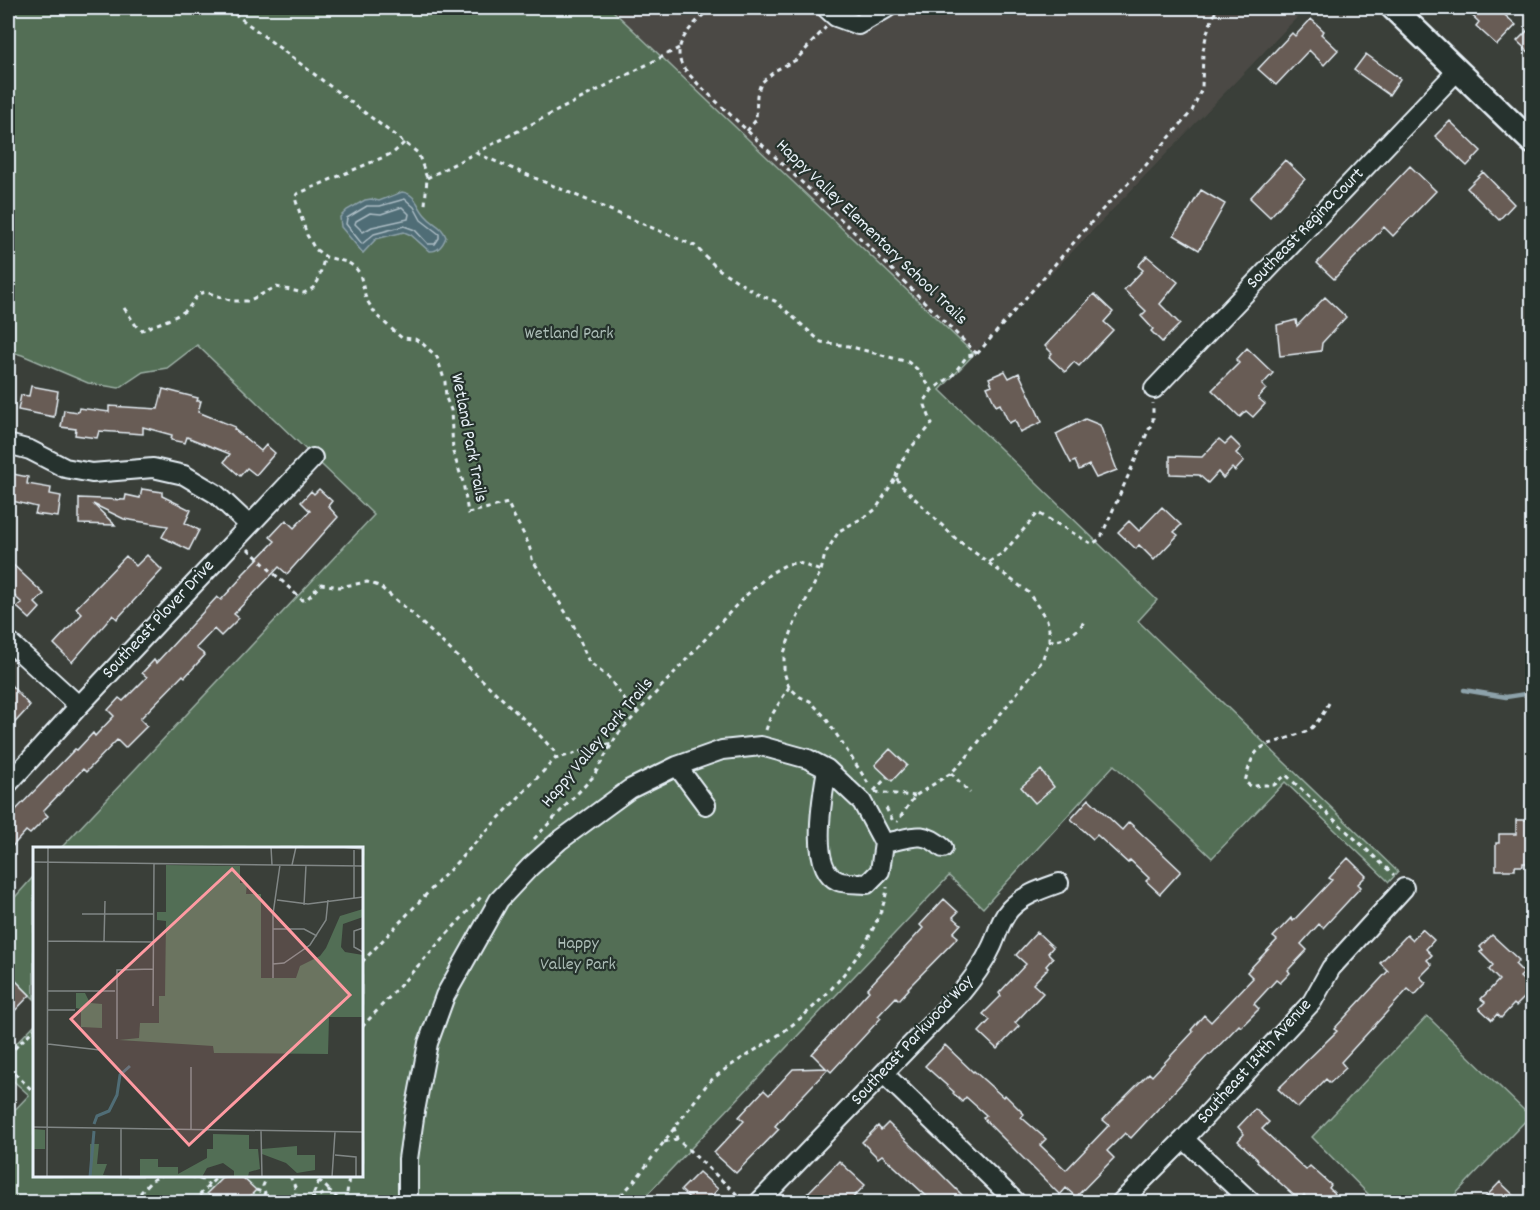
<svg xmlns="http://www.w3.org/2000/svg" width="1540" height="1210" font-family="Dekko,sans-serif">
<style>
.built{fill:#4b4a45}
.green{fill:#526e55;stroke:#9db0a6;stroke-width:1.5}
.water{fill:#506d76;stroke:#8da2aa;stroke-width:1.5}
.lines{fill:none;stroke-linecap:round;stroke-linejoin:round}
.shore{stroke:#abbcc4;stroke-width:1.5}
.stream{stroke:#8da2aa;stroke-width:4.5}
.building{fill:#675b54;stroke:#e8f1f8;stroke-width:1.5}
.minor-casing{stroke:#e8f1f8;stroke-width:22}
.major-casing{stroke:#e8f1f8;stroke-width:27}
.path{stroke:#e8f1f8;stroke-width:3;stroke-dasharray:4.5 4.5;stroke-linecap:butt}
.minor{stroke:#26332d;stroke-width:18}
.major{stroke:#26332d;stroke-width:22}
.labels{text-anchor:middle;dominant-baseline:central;stroke-width:4.5;stroke-linejoin:round;paint-order:stroke}
.street-label{font-size:18px;fill:#e8f1f8;stroke:#26332d}
.park-label{font-size:18px;fill:#acbdb7;stroke:#26332d}
.inset-river{fill:none;stroke:#506d76;stroke-width:3}
.inset-road{fill:none;stroke:#808685;stroke-width:1.5}
.view{fill:#ff9aa2;fill-opacity:0.15;stroke:#ff9aa2;stroke-width:3}
.inset-edge{fill:none;stroke:#e8f1f8;stroke-width:3}
</style>
<rect width="100%" height="100%" fill="#3a3f39"/>
<filter id="ink" filterUnits="userSpaceOnUse"><feTurbulence type="fractalNoise" baseFrequency=".0167" numOctaves="2"/><feDisplacementMap in="SourceGraphic" scale="12" xChannelSelector="R" yChannelSelector="G"/><feConvolveMatrix kernelMatrix="1 2 1 2 8 2 1 2 1" color-interpolation-filters="sRGB"/></filter>
<g filter="url(#ink)">
<path class="built" d="M610 8H1306L974 354Z"/>
<path class="green" d="M8 8H610L974 354 940 390 1157 600 1138 621 1398 872 1389 882 1285 782 1212 858 1114 765 983 908 949 876 640 1202H8V1117L29 1095 8 1076V1052L34 1025V1176H362V848H61L374 515 197 345 167 368 143 372 119 388 88 383 22 355 8 351Z
M34 876V999L8 973V905Z
M1427 1016 1530 1116 1448 1202H1370L1371 1197 1312 1137Z"/>
<path class="water" d="M402 192C417 194 417 207 426 216 433 225 442 225 446 237 443 245 438 252 429 251L411 235 404 232 376 239 363 253 341 227 340 217 347 210 365 200 371 199 379 201Z"/>
<g class="lines">
<path class="shore" d="M405 199 414 207 421 220 439 234V238L435 244H428L415 230 404 226 374 234 362 244 346 224 347 218 367 206H380Z
M402 207 409 214 408 219 372 227 363 232 355 224 356 221 370 213 381 214Z"/>
<path class="stream" d="M1464 690 1506 697 1532 693"/>
</g>
<path class="building" d="M1464 8H1497L1516 25 1497 45 1476 26 1479 22Z
M1311 19 1324 31 1321 34 1338 50 1324 65 1309 50 1276 85 1258 69 1292 33 1295 36Z
M1533 25V56L1517 41Z
M1366 54 1400 79 1389 95 1354 70Z
M1450 121 1481 151 1467 166 1435 136Z
M1285 160 1305 179 1270 217 1250 198Z
M1410 166 1436 191 1393 236 1384 227 1334 279 1317 263Z
M1483 172 1514 204 1499 220 1467 188Z
M1201 190 1225 204 1199 250 1174 235Z
M1147 256 1178 282 1160 304 1180 324 1162 342 1151 331 1153 329 1141 316 1146 311 1124 290 1143 270 1138 266Z
M1094 294 1113 312 1104 322 1113 330 1079 366 1074 362 1065 372 1049 357 1052 353 1045 346Z
M1325 297 1346 317 1322 343 1321 351 1280 356 1277 325 1296 320 1297 326Z
M1247 348 1273 373 1262 385 1266 389 1258 398 1265 404 1253 417 1246 411 1240 417 1212 390 1239 363 1236 360Z
M1005 371 1009 378 1019 373 1042 422 1020 432 1015 420 1009 423 1000 404 996 406 987 387 992 385 989 378Z
M31 386 58 391 54 417 18 410 21 395 29 396Z
M163 389 198 398 197 401H201L198 412 235 427 234 429 261 451 266 445 275 453 256 475 247 468 240 476 224 462 230 454 187 437 185 443 171 440 172 435 143 427V434L99 431 97 438 75 435 76 429 61 427 64 410 78 412 79 408 109 412V406L158 409Z
M1085 419 1100 425 1117 470 1096 478 1089 465 1079 470 1075 461 1071 463 1056 434Z
M1231 438 1241 448 1236 453 1244 461 1235 471 1232 468 1223 478 1218 472 1208 483 1199 475 1170 474V456L1202 457 1219 439 1225 444Z
M8 473 28 477 27 484 51 488 50 494 61 496 58 517 35 514 37 507 8 500Z
M142 489 162 492V496L191 510 185 523 199 530 189 550 162 537 168 526 124 519 93 504 115 525 79 524V498L125 500 126 495 140 498Z
M319 489 332 501 328 506 338 517 287 574 279 567 234 614 239 618 221 636 214 629 196 648 205 655 185 677 183 675 140 719 147 726 125 748 117 740 86 772 83 769 43 811 48 816 30 834 26 831 8 851V818L75 749 77 750 93 733 95 736 114 716 108 710 119 698 123 701 147 677 142 673 154 660 156 663 217 597 221 600 243 576 242 575 275 541 270 537 286 520 294 528 310 511 301 502 311 491 314 494Z
M1162 507 1181 525 1174 532 1178 535 1154 560 1139 545 1136 549 1118 532 1129 521 1139 531Z
M147 555 162 570 117 619 113 615 72 662 54 644 82 614 76 608 126 556 136 566Z
M8 560 44 594 35 603 40 608 30 619 17 607 22 603 8 590Z
M8 682 30 706 8 730Z
M890 749 907 765 892 781 875 765Z
M1041 770 1054 787 1035 803 1021 787Z
M1089 799 1122 830 1129 822 1181 871 1160 894 1146 881 1149 878 1130 860 1128 863 1097 835 1093 839 1071 819Z
M1516 820H1533V858H1529L1530 863H1523V866H1515V870H1496V843H1499V834H1516Z
M1348 858 1366 876 1358 884 1361 887 1323 928 1319 924 1301 944 1307 950 1288 970 1290 973 1280 983 1276 980 1254 1004 1259 1009 1241 1027 1239 1025 1210 1055 1209 1054 1131 1138 1125 1133 1107 1151 1114 1158 1076 1197 1066 1188 1060 1195 983 1118 986 1115 966 1097 962 1102 953 1093 954 1092 925 1066 945 1045 973 1072 974 1071 1003 1097 1005 1095 1024 1114 1021 1117 1046 1139 1040 1145 1066 1170 1109 1125 1103 1120 1119 1103 1149 1073 1152 1076 1193 1032 1191 1030 1204 1015 1211 1022 1253 978 1247 972 1277 940 1273 937 1291 918 1293 921 1332 880 1329 878Z
M944 899 958 912 953 917 961 924 953 933 958 937 908 988 909 989 899 1000 896 997 878 1016 881 1018 831 1072 828 1069 787 1112 775 1126 779 1129 736 1173 714 1153 744 1121 739 1117 764 1090 769 1095 793 1069 826 1068 812 1054 869 991 867 989 923 928 920 925Z
M1422 929 1434 940 1426 949 1432 955 1427 960 1432 965 1420 977 1426 983 1415 995 1408 989 1341 1062 1346 1068 1330 1083 1326 1079 1298 1108 1278 1089 1337 1031 1334 1029 1388 971 1380 963 1407 935 1412 940Z
M1037 932 1053 947 1048 953 1053 958 1046 966 1048 968 1033 984 1043 993 1015 1023 1019 1026 997 1049 979 1032 990 1020 983 1014 1001 996 999 993 1026 964 1016 955Z
M1492 935 1519 960 1515 964 1524 973 1520 977 1533 989 1516 1006 1514 1004 1501 1018 1497 1014 1492 1020 1479 1008 1485 1002 1481 999 1499 980 1489 970 1493 965 1480 952 1483 950 1480 947Z
M8 973 30 995 8 1018Z
M1255 1109 1269 1122 1262 1129 1306 1170 1310 1166 1331 1185 1329 1188 1344 1203H1311L1304 1195 1299 1200 1257 1162 1258 1160 1238 1141 1244 1134 1238 1127Z
M888 1123 929 1162 970 1203H934L882 1155 878 1158 862 1142 878 1126 881 1130Z
M839 1161 865 1185 848 1203H798Z
M699 1172 718 1189 706 1203H694L681 1190Z
M224 1176H241L256 1190 244 1203H217L207 1193Z
M1500 1182 1522 1203H1480Z"/>
<g class="lines">
<g class="minor-casing">
<path id="minor" d="M826 8 836 17 858 25 887 8
M1154 389 1458 70
M8 444 30 450 65 468 92 473 153 468 184 475 216 494 249 525
M8 641 79 706
M677 766 706 805
M8 784 79 706 313 458
M884 843C910 839 921 828 943 848
M884 1074 1016 1202
M1184 1139 1251 1202
M408 1202V1159L415 1111 428 1043 445 996 499 900 530 867 559 841 630 789 677 766 722 750 761 746 808 759 827 769 862 802 884 843 880 871 867 884C858 883 846 884 838 881 808 869 823 793 827 769
M759 1202 961 993C973 978 984 964 992 946 998 933 1000 920 1010 909 1023 895 1042 889 1059 883
M1121 1202 1184 1139 1312 1002 1331 968 1404 888"/>
</g>
<g class="major-casing">
<path id="major" d="M1393 8 1532 142"/>
</g>
<path class="path" d="M227 8 418 153 427 178 425 205
M710 8C697 22 670 42 682 65 686 72 693 78 698 84L849 227 977 354
M747 131 756 120 757 95 761 83 776 70 796 60 826 27
M404 143 393 153 297 194 295 198 307 235 315 249 326 257 347 262 355 267 360 274 366 299 377 316 402 338 415 339 423 344 437 357 445 382 446 398 451 410 453 452 463 482 468 513 508 503C515 522 530 539 532 559L573 624 589 662 609 678 623 698 638 713
M476 153 695 246 717 268 757 294 775 301 821 342 848 346 908 362 917 369 932 390
M427 178 681 47
M124 308 137 327 142 330C156 324 174 319 186 310 194 304 194 293 206 292L233 301H248L276 287 304 293 313 288 318 281 325 256
M896 477C899 456 919 440 932 424L925 405 926 399 932 390 952 376 967 356 977 354 1102 210 1146 165 1192 111 1202 88 1203 51 1207 32 1217 8
M248 549 302 600 308 598 321 584 339 587 367 582 379 586 407 609 532 727 554 751 556 755 555 759
M989 562 1004 552 1038 513 1092 544 1100 539 1153 420V403
M1049 641C1064 640 1077 634 1085 620
M1329 703C1324 712 1318 723 1309 730 1306 732 1300 734 1296 735 1261 749 1255 740 1245 782L1252 787 1260 785H1274L1286 775 1394 875
M766 730 770 718 789 687
M951 773 970 793
M868 783 825 717 810 701 800 697 789 687 784 672V653L795 622 821 571 825 554 839 531 868 515 876 509 896 477 900 484 955 538 1028 592 1047 620 1049 629V641L1042 661 966 758 951 773 915 796 897 822
M874 791 887 777
M875 792 915 796
M886 808 894 823
M534 839 593 777 617 735 742 599 771 573 787 564 799 563 821 571
M362 962 555 759 612 743
M362 1027 481 897
M8 1055 34 1029
M8 1067 34 1092
M674 1127 677 1139 743 1200
M664 1142 677 1139
M190 1176 203 1180 209 1185
M290 1176 296 1189 295 1202
M319 1180 330 1191
M256 1190 265 1193
M311 1199 330 1191 341 1202
M134 1200 152 1180 161 1176
M193 1202 218 1176
M258 1202 265 1193 263 1186 267 1176
M310 1202 321 1176
M346 1202 349 1176
M615 1202 637 1178 708 1083C729 1064 754 1052 777 1036 813 1011 840 983 863 947 872 932 886 905 887 887"/>
<use href="#minor" class="minor"/>
<use href="#major" class="major"/>
</g>
</g>
<g class="labels">
<g class="street-label">
<text transform="translate(1306 229) rotate(-46)">Southeast Regina Court</text>
<text transform="translate(871 233) rotate(44)">Happy Valley Elementary School Trails</text>
<text transform="translate(468 438) rotate(79)">Wetland Park Trails</text>
<text transform="translate(159 620) rotate(-47)">Southeast Plover Drive</text>
<text transform="translate(598 743) rotate(-50)">Happy Valley Park Trails</text>
<text transform="translate(913 1041) rotate(-47)">Southeast Parkwood Way</text>
<text transform="translate(1255 1062) rotate(-48)">Southeast 134th Avenue</text>
</g>
<g class="park-label">
<text x="569" y="334">Wetland Park</text>
<text x="578" y="944">Happy<tspan x="578" dy="21">Valley Park</tspan></text>
</g>
</g>
<g transform="translate(33 847)">
<rect width="330" height="330" fill="#3a3f39"/>
<path d="M133 18 207 19V36H214L213 47H228V131H263L267 119 287 109 293 101 307 69 330 62V70L310 77 308 100 312 105 330 108V170H296L295 207 181 206 180 199 86 193 106 191 107 176H126V149H132L133 74 124 73V65H133ZM43 146H52L57 156 69 157V181L48 180V162L43 161ZM0 282 12 283V302H0ZM180 287 216 288V302H225L227 322 216 325 215 330H201V324L190 316 174 321 169 330H107V312H125V320H145V327L174 311V302H180ZM57 297H66L64 317H74L70 328 85 330H57ZM264 299V308H282V323L264 326 253 316 229 307V302Z" fill="#526e55"/>
<path class="inset-river" d="M61 277 64 269 76 264 84 248 87 228 97 219M57 330 61 284"/>
<path class="inset-road" d="M238 0 239 18M308 0 330 2M0 15 330 19M259 18 263 0M321 52V3M244 53 275 57 330 50M271 58 273 18M49 67H121M330 81 321 84V100L330 105M240 82H271L284 89M15 94 121 95M71 94 72 54M240 117 251 116 277 98 293 73 295 53M240 131V67L247 18M15 144H82M120 159 121 16M15 163H42M84 192V123L120 122M15 197 67 203M0 280 330 285M158 283V220M228 284 229 330M88 292V330M302 308 323 310V330M88 311V282M14 330 15 0M299 330 302 285"/>
<path class="view" d="M199 22 317 148 156 298 38 172Z"/>
<rect width="330" height="330" class="inset-edge"/>
</g>
<rect width="1540" height="1210" fill="none" stroke="#26332d" stroke-width="30"/>
<rect x="15" y="15" width="1510" height="1180" fill="none" stroke="#e8f1f8" stroke-width="2" filter="url(#ink)"/>
</svg>
